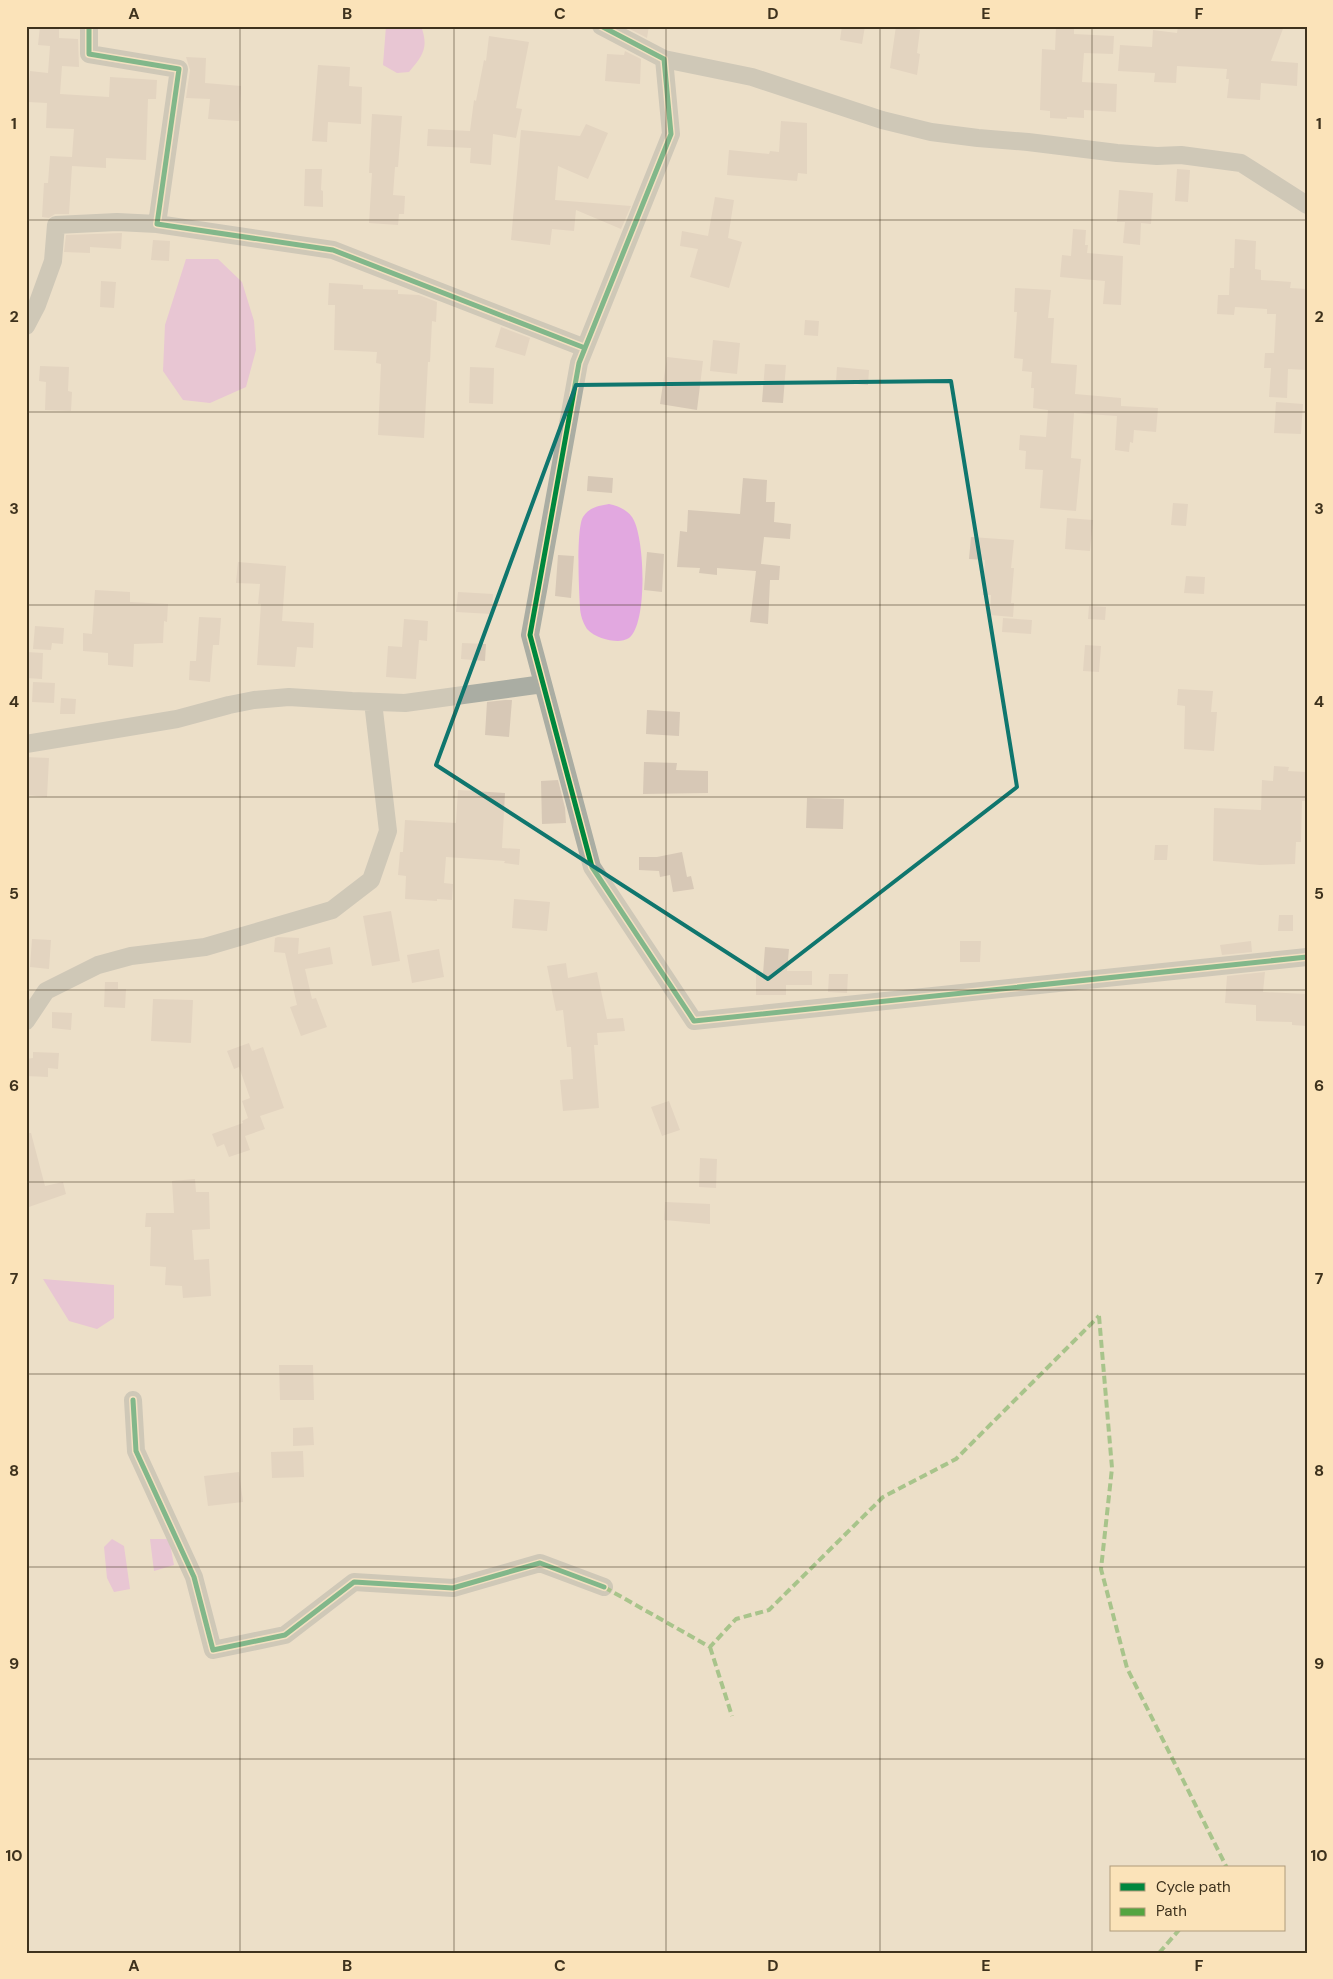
<svg xmlns="http://www.w3.org/2000/svg" width="1333" height="1979" font-family="'DM Sans',sans-serif">
<style>
.water{fill:#e2a8e0}
.building{fill:#d7c8b6}
.lines{fill:none;stroke-linecap:round;stroke-linejoin:round}
.minor{stroke:#aaada3;stroke-width:18}
.quiet{stroke:#54a541;stroke-width:4;stroke-dasharray:8 4;stroke-linecap:butt}
.cycleway-casing{stroke:#fbe3b9;stroke-width:8}
.cycleway{stroke:#00873e;stroke-width:5}
.marked{fill:none;stroke:#0f766e;stroke-width:4;stroke-linejoin:round}
.grid{fill:none;stroke:#3e321d;stroke-width:1;stroke-opacity:0.55}
.neatline{fill:none;stroke:#3e321d;stroke-width:2}
.grid-label{font-size:16px;text-anchor:middle;font-weight:bold;fill:#3e321d}
</style>
<rect width="100%" height="100%" fill="#ecdfc8"/>
<path class="water" d="M386 26H421C429 48 423 55 409 72L397 73 383 65Z
M186 259H218L242 282 254 321 256 350 246 387 210 403 183 400 163 371 165 325Z
M609 504C618 506 626 509 632 517 645 535 648 624 629 638 626 640 621 641 618 641 608 641 594 637 587 629 583 623 580 614 580 607 579 591 576 529 583 517 589 507 599 506 609 504Z
M43 1279 114 1285V1318L97 1329 69 1321Z
M112 1539 124 1546 130 1589 114 1592 107 1578 104 1547Z
M150 1539H169L174 1565 154 1571Z"/>
<path class="building" d="M40 26H59V38L78 39 79 67 62 66 60 94 109 97 110 77 157 80 156 99H148L146 160 106 158V168L72 166 69 214H55L49 218 42 217 44 183H48L50 156 72 157 74 129 46 128 47 103 28 102 30 71 48 73 50 46 38 45Z
M624 26H649L647 38Z
M842 26H865L862 44 840 40Z
M896 26 920 30 917 53 920 54 917 75 890 68Z
M1056 26H1074V34L1114 36 1113 54 1084 53 1082 82 1117 84 1116 112 1084 110V118L1067 117V119L1050 118V111L1040 110 1042 49 1055 50Z
M1178 26H1284L1271 61 1298 63 1297 86 1261 83 1260 100 1227 98 1229 79H1226L1227 69 1177 66 1176 83 1154 82 1155 73 1118 71 1120 45 1152 47 1153 30 1177 33Z
M489 36 529 42 516 108 522 109 516 138 493 134 491 165 470 163 471 148 427 146 428 129 470 131 474 100 476 101 484 60 486 61Z
M625 51 641 59 640 84 605 81 607 54 624 55Z
M186 57 206 58 205 83 241 86 239 121 208 119 210 99 186 98 190 70Z
M318 65 350 67 349 86 362 87 361 124 328 122 327 142 312 141Z
M372 114 402 116 398 167H395L393 195 405 196 404 214H399L398 225 369 223 372 173H369Z
M781 121 807 123V174L798 173 797 181 727 175 729 150 769 154 770 151 779 152Z
M586 124 608 133 588 179 558 166 555 200 631 206 621 229 576 210 574 231 552 229 550 245 511 240 521 130 580 136Z
M305 169H322L321 190 323 191V207L304 206Z
M1177 169 1190 170 1188 202 1175 201Z
M1119 190 1153 193 1151 224 1141 223 1140 245 1123 243 1125 222H1117Z
M715 197 734 200 728 238 742 242 729 288 690 277 698 249 680 246 682 231 708 236Z
M1073 229 1086 230 1085 245H1088L1087 253 1123 256 1121 305 1103 304 1105 281 1060 277 1062 255 1071 256Z
M122 233 121 249 90 247V253L64 252 66 235Z
M1235 239 1256 241 1255 269 1261 270V280L1291 282 1290 288 1307 289V370L1288 369 1287 398 1269 397 1271 368H1264L1265 353H1274L1276 314H1267V309L1235 307 1234 315 1217 314 1218 295H1229L1230 268H1234Z
M153 240 170 241 169 261 151 260Z
M101 281 116 282 114 308 100 307Z
M329 283 363 285V289L398 290V294L419 295 437 302 436 322 432 321 430 362H428L424 438 378 435 381 364 376 363 377 352 334 350 335 305H328Z
M1015 288 1051 290 1048 318H1054L1051 363 1077 365 1075 394 1121 398V406L1158 408 1156 432 1134 430 1133 443 1130 442 1129 452 1115 450 1117 416 1074 413 1071 458 1081 459 1076 511 1040 508 1043 470 1025 469 1026 451 1019 450 1020 435 1046 437 1048 410 1033 408 1034 388H1031L1032 372 1022 371 1023 359 1014 358 1017 312H1014Z
M805 320 819 321 818 336 804 335Z
M501 327 530 338 525 356 495 347Z
M713 340 740 343 737 374 710 371Z
M667 357 703 361 697 410 660 404Z
M765 364 786 365 783 403 762 402Z
M40 366 69 367 68 391 72 392 71 411 45 410 46 382 39 381Z
M470 367 494 368 493 404 469 403Z
M837 367 869 370 868 385 836 382Z
M1276 402 1303 404 1301 434 1274 433Z
M588 476 613 478 612 493 587 491Z
M743 478 767 480 766 502H775L774 522 791 524 790 539 764 537 761 564 780 566 779 580H770L768 624 750 622 756 571 717 568V575L699 573 700 568 677 567 680 531 687 532 688 510 740 514Z
M1173 503 1188 504 1186 526 1171 525Z
M1067 518 1093 520 1090 551 1065 549Z
M971 537 1014 540 1011 568H1014L1011 603H1014L1013 617 990 615 991 595H983L985 560 969 559Z
M647 552 664 554 662 592 644 590Z
M558 555 574 556 571 598 555 596Z
M238 562 286 566 282 621 314 623 313 648 297 647 295 667 257 665 261 604H258L260 584 236 583Z
M1186 576 1205 577 1204 594 1184 593Z
M95 590 130 592V602L168 604 167 622 164 621 163 643 134 644 133 667 108 665V653L83 651V633L92 634Z
M458 592 493 594 492 614 456 612Z
M1089 606 1106 607 1105 620 1088 619Z
M199 617 221 618 219 645H213L210 682 189 680 190 661H196Z
M1003 618 1032 620 1031 634 1002 632Z
M404 619 428 621 427 641 419 640 416 679 386 677 388 646 402 647Z
M35 626 64 628 63 644 52 643 51 650 33 649Z
M462 643 486 644 485 661 461 659Z
M1085 645 1101 646 1099 672 1083 671Z
M27 652 43 653 42 679 26 678Z
M33 682 55 683 54 703 32 702Z
M1178 689 1213 691 1211 712H1217L1214 751 1184 749 1185 706 1177 705Z
M61 698 76 699 75 714H60Z
M505 700H512L509 737 485 735 487 702Z
M647 710 680 712 679 736 646 734Z
M26 757 49 758 47 797 26 795Z
M644 762 677 763 676 770 708 771V793L643 794Z
M1274 766 1289 767 1288 771 1307 772V801H1302L1301 842H1296L1295 864 1260 865 1213 861 1214 808 1261 810 1262 780 1273 781Z
M558 780 565 808 566 823 542 824 541 781Z
M458 790 505 793 502 848 520 849 519 865 504 863 505 861 446 857 444 883 453 884 452 900 437 899V901L405 899 406 876 398 875 400 852H403L405 820 456 823Z
M807 798 844 799 843 829 806 828Z
M1155 845H1168L1167 860H1154Z
M682 852 687 877 691 876 694 889 673 892 670 875 660 877 659 871 639 870V857H657Z
M514 899 550 902 547 931 512 928Z
M391 911 400 961 372 966 363 916Z
M1279 915H1293V931H1278Z
M278 937 299 938 298 954 330 947 333 964 305 969 312 999 316 998 327 1027 301 1036 290 1007 297 1005 285 953 274 952 275 938Z
M32 939 51 940 49 969 30 967Z
M960 941H981L980 962H960Z
M1251 941 1252 952 1222 955 1220 945Z
M765 947 789 949 787 971H812V985H786V995H756V974H763Z
M439 949 444 977 412 983 407 955Z
M566 963 568 978 597 972 607 1019 623 1018 625 1031 597 1033 598 1045H594L599 1108 563 1111 560 1080 573 1079 571 1047H567L563 1010 556 1011 547 966Z
M1265 972 1263 992 1307 994V1026L1292 1025V1022L1256 1021V1005L1225 1003 1227 976Z
M829 974H848L847 993 828 992Z
M105 982H118V989H126L125 1008 104 1007Z
M153 999 193 1000 191 1043 151 1041Z
M52 1012 72 1013 71 1030 52 1028Z
M249 1043 252 1051 263 1047 284 1108 260 1116 265 1129 245 1136 250 1150 229 1157 224 1144 217 1147 212 1134 243 1123 242 1121 248 1118 242 1101 250 1098 239 1067 234 1069 227 1051Z
M33 1052 59 1053 58 1069 48 1068V1077L26 1076V1059L33 1058Z
M669 1101 680 1130 662 1136 651 1107Z
M26 1133H31L45 1186 63 1182 66 1194 26 1208Z
M700 1158 717 1159 716 1188 699 1187Z
M195 1179 196 1192H209L210 1229 192 1230 194 1260 209 1259 211 1296 183 1298 182 1286 165 1285 166 1267 150 1266 151 1227H145L146 1213H174L172 1181Z
M665 1202 710 1204V1224L664 1220Z
M279 1365H313L314 1400H280Z
M313 1427 314 1445 293 1446V1428Z
M303 1451 304 1477 272 1478 271 1452Z
M239 1472 243 1502 208 1506 204 1476Z"/>
<g class="lines">
<path class="minor" d="M89 26V54L179 69 157 224 333 250 585 348
M601 26 664 59 671 134 579 363 530 635 592 867 694 1021 1307 957
M664 59 752 77 882 120 931 132 978 138 1028 142 1117 153 1157 156 1181 155 1241 163 1307 205
M26 326 37 305 53 261 56 225 117 222 157 224
M26 744 177 719 229 705 254 700 289 697 352 701 405 703 543 684
M26 1021 46 991 98 965 131 956 205 947 332 910 371 880 388 831 373 702
M133 1400 136 1451 194 1577 213 1650 285 1635 354 1582 453 1588 540 1563 604 1587"/>
<path class="quiet" d="M1099 1316 1112 1468 1101 1569 1127 1668 1227 1868
M604 1587 710 1647 736 1619 769 1610 883 1497 956 1459 1099 1316
M710 1647 732 1716
M1159 1953 1179 1930"/>
<g class="cycleway-casing">
<path id="cycleway" d="M89 26V54L179 69 157 224 333 250 585 348
M601 26 664 59 671 134 579 363 530 635 592 867 694 1021 1307 957
M133 1400 136 1451 194 1577 213 1650 285 1635 354 1582 453 1588 540 1563 604 1587"/>
</g>
<use href="#cycleway" class="cycleway"/>
</g>
<path d="M0 0H1333V1979H0ZM951 381 1017 787 768 979 436 765 576 385Z" fill="#ecdfc8" fill-opacity=".55" fill-rule="evenodd"/>
<path class="marked" d="M951 381 1017 787 768 979 436 765 576 385Z"/>
<path class="grid" d="M240 26V1953M454 26V1953M666 26V1953M880 26V1953M1092 26V1953M26 220H1307M26 412H1307M26 605H1307M26 797H1307M26 990H1307M26 1182H1307M26 1374H1307M26 1567H1307M26 1759H1307"/>
<rect width="1333" height="1979" fill="none" stroke="#fbe3b9" stroke-width="55"/>
<rect x="1110" y="1866" width="175" height="65" fill="#fbe3b9" stroke="#af9c7b"/>
<rect x="1120" y="1883" width="25" height="8" fill="#00873e" stroke="#af9c7b"/>
<text x="1156" y="1892" font-size="15" fill="#3e321d">Cycle path</text>
<rect x="1120" y="1908" width="25" height="8" fill="#54a541" stroke="#af9c7b"/>
<text x="1156" y="1916" font-size="15" fill="#3e321d">Path</text>
<rect x="28" y="28" width="1278" height="1924" class="neatline"/>
<g class="grid-label">
<text x="134" y="19">A</text>
<text x="347" y="19">B</text>
<text x="560" y="19">C</text>
<text x="773" y="19">D</text>
<text x="986" y="19">E</text>
<text x="1199" y="19">F</text>
<text x="14" y="129">1</text>
<text x="1319" y="129">1</text>
<text x="14" y="322">2</text>
<text x="1319" y="322">2</text>
<text x="14" y="514">3</text>
<text x="1319" y="514">3</text>
<text x="14" y="707">4</text>
<text x="1319" y="707">4</text>
<text x="14" y="899">5</text>
<text x="1319" y="899">5</text>
<text x="14" y="1091">6</text>
<text x="1319" y="1091">6</text>
<text x="14" y="1284">7</text>
<text x="1319" y="1284">7</text>
<text x="14" y="1476">8</text>
<text x="1319" y="1476">8</text>
<text x="14" y="1669">9</text>
<text x="1319" y="1669">9</text>
<text x="14" y="1861">10</text>
<text x="1319" y="1861">10</text>
<text x="134" y="1971">A</text>
<text x="347" y="1971">B</text>
<text x="560" y="1971">C</text>
<text x="773" y="1971">D</text>
<text x="986" y="1971">E</text>
<text x="1199" y="1971">F</text>
</g>
</svg>
